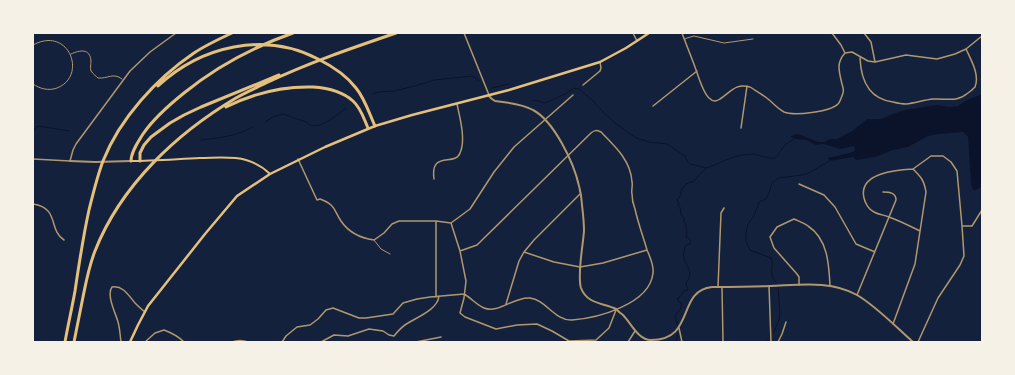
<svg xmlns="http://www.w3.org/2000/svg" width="1015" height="375" font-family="'PT Serif',serif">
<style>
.water{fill:#0b132b}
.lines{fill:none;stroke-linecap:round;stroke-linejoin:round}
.stream{stroke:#0b132b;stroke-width:1}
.service{stroke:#b1986c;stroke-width:1}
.minor{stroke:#b1986c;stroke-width:1.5}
.tertiary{stroke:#b1986c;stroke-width:2}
.secondary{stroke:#e5c07b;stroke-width:2}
.primary{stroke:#e5c07b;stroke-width:2.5}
.motorway{stroke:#e5c07b;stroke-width:3}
</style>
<rect width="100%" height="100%" fill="#14213d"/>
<path class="water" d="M982 94V185C980 188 977 190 973 190L971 184 968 137 963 132 939 134 928 136 908 147 893 150 875 157 856 160 853 157 830 161 828 158 846 154 855 151 854 146 840 149 824 144 816 145 806 140 794 139 791 137V136L798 134 818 142H824L830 139H837L852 131 867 119H881L893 114 905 110 937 105 949 107 958 106 965 101Z"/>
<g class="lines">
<path class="stream" d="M492 88 509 84
M373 94 378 92 394 91 415 86 434 80 472 76 474 77 479 81
M533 100 545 103 567 93 574 88 579 89 593 101 604 113 615 123 636 138 649 142 667 144 685 156 687 161 690 164 706 168 710 167C723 161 738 154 752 154 759 155 769 159 774 158 779 156 781 149 784 146 787 143 791 141 794 139
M265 122 273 117 283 114 306 122C316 134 337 115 346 108
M33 132 38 126 69 131
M201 140C219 138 237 136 253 127
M776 282C767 273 775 267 771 258L750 250 746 241V233L748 224 754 216 759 202 766 199 769 193 772 183 778 178 802 175 811 172 829 161
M678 326C676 319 673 314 680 310L682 304 678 301V298L682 295 683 291 688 290 686 283C694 271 687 269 684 258 683 254 684 249 686 245L690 244 691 241 690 239 686 237 687 233 686 229V225L684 222V218L681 215 680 207 678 205 679 203 677 200 681 195V190L686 184 694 181 706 168
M774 332 779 320 780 313 778 288
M676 342 678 334
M765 342 767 340"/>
<path class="service" d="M685 39 687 38 694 36 724 43 753 39
M33 45C69 25 88 76 57 88 49 91 40 89 33 84
M71 54C80 50 90 48 91 61 91 64 90 68 91 71 93 74 96 76 98 78 108 79 113 72 122 79
M374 240 381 249 390 254"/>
<path class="minor" d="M464 33 489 95
M633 33 637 41
M682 33C686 44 691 56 695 67 698 75 703 93 709 98 712 101 716 102 720 99 731 92 735 83 750 87 756 91 762 94 768 99 773 103 778 109 784 112 794 116 830 112 838 104 840 102 842 96 843 93 844 90 843 87 842 84 839 71 836 63 845 53L852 52 868 61 875 62 906 55 937 59 955 54 966 49 982 36
M832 33 841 45 845 53
M864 33 871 42 875 62
M860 58C861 81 869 99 893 102 897 103 902 104 906 104 915 103 924 100 933 99 947 98 956 103 968 93 971 91 973 89 975 87 980 75 971 60 966 49
M583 85 600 71 601 68 600 62
M573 95 514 147 494 172 470 209 451 223 460 251 466 281 464 298 460 313 465 317 496 329 517 325 537 324 552 331 569 341 596 340 609 328 616 310
M653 106 697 71
M741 128 747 86
M33 159 70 161 73 150 76 144 130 71 150 52 176 33
M298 159 317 200 320 199C336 205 333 209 341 221 349 233 360 238 374 240L384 233 392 224 399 221H436L451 223
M913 169 931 156H943L951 162 957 171 962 226 964 256 960 265 938 298 918 342
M913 169C896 170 858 173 864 198 865 203 869 210 874 212 879 215 885 215 889 217 900 221 910 226 920 231
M434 179C430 150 455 167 460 153 466 140 460 118 457 104
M799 184 824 195 835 207 856 244 875 252
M33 204C60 208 48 230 64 240
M962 226H972L982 210
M460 251 477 245 591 133C595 130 596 130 601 132 615 146 631 161 632 182 633 186 631 190 632 194 632 199 633 204 635 209 638 223 643 236 647 250 650 257 654 265 653 273 650 304 598 318 572 320 555 321 546 300 530 298 515 296 498 314 484 308 477 305 471 298 464 294
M524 252 554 262 580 267 603 263 647 250
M799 285V277L797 274 774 248 770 237 777 227 794 219C798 221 804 223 808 226 828 239 829 265 830 286
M769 286 771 342
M718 287 721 213 724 208
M722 287 723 342
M857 295 896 200C896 193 890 192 883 192
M436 297V221
M506 304 519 261 524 252 534 240 580 194
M893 324 915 264 926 192C924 180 921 177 913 169
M679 328 682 342
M121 342C120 335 120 329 118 322 116 314 106 295 112 287 123 285 129 296 135 303 138 306 141 309 145 312
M145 342 155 333 164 330C172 333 178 336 184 342
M232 342C237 340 243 340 248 342
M282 342 286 336 297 327 310 325 318 319 326 310 333 308 359 318H366L393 314 403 303 417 299 430 297 464 294
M321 342 334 335 348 336 369 329 383 331 389 335 394 336C398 331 402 326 408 323 418 317 438 309 439 296
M416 342 441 337
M628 342 635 331
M778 342 782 334 786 322"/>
<path class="tertiary" d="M489 96 492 99 495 101C505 102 524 105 533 110 554 121 574 163 579 186 580 189 580 192 581 195 582 207 584 218 584 231 583 245 577 276 581 288 587 304 603 303 616 309 618 311 620 313 623 315 631 323 638 340 651 340 696 340 676 291 712 287 731 287 751 287 770 286 799 285 831 280 857 295 876 306 896 327 913 342
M70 161 95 162 131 161"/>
<path class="secondary" d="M131 161C154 161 177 159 200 158 215 158 232 156 246 160 256 163 263 167 270 174"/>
<path class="primary" d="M130 342 138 325 148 306 205 234 237 196 270 174 325 147 375 126 412 115 509 90 600 62 626 48 649 33"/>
<path class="motorway" d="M158 86C201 46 264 31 318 59 332 66 346 75 356 88 365 99 369 113 375 126
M226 107C254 93 282 86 313 87 328 88 342 91 353 101 361 108 364 119 368 128
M131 161C131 152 138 142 143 134 154 118 169 105 184 93 217 66 253 47 293 33
M140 161V153L144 145 151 137 170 123 184 115 201 107 279 75
M65 342C68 325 72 308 75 291 79 264 83 237 89 210 93 194 97 177 103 161 120 118 157 78 194 53 206 45 219 39 232 33
M74 342C77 327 80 312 83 297 86 282 89 266 95 251 121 185 177 133 236 98 246 92 256 88 266 83 308 63 352 48 396 33"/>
</g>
<rect width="1015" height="375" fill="none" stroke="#f6f1e7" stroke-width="68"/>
</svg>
